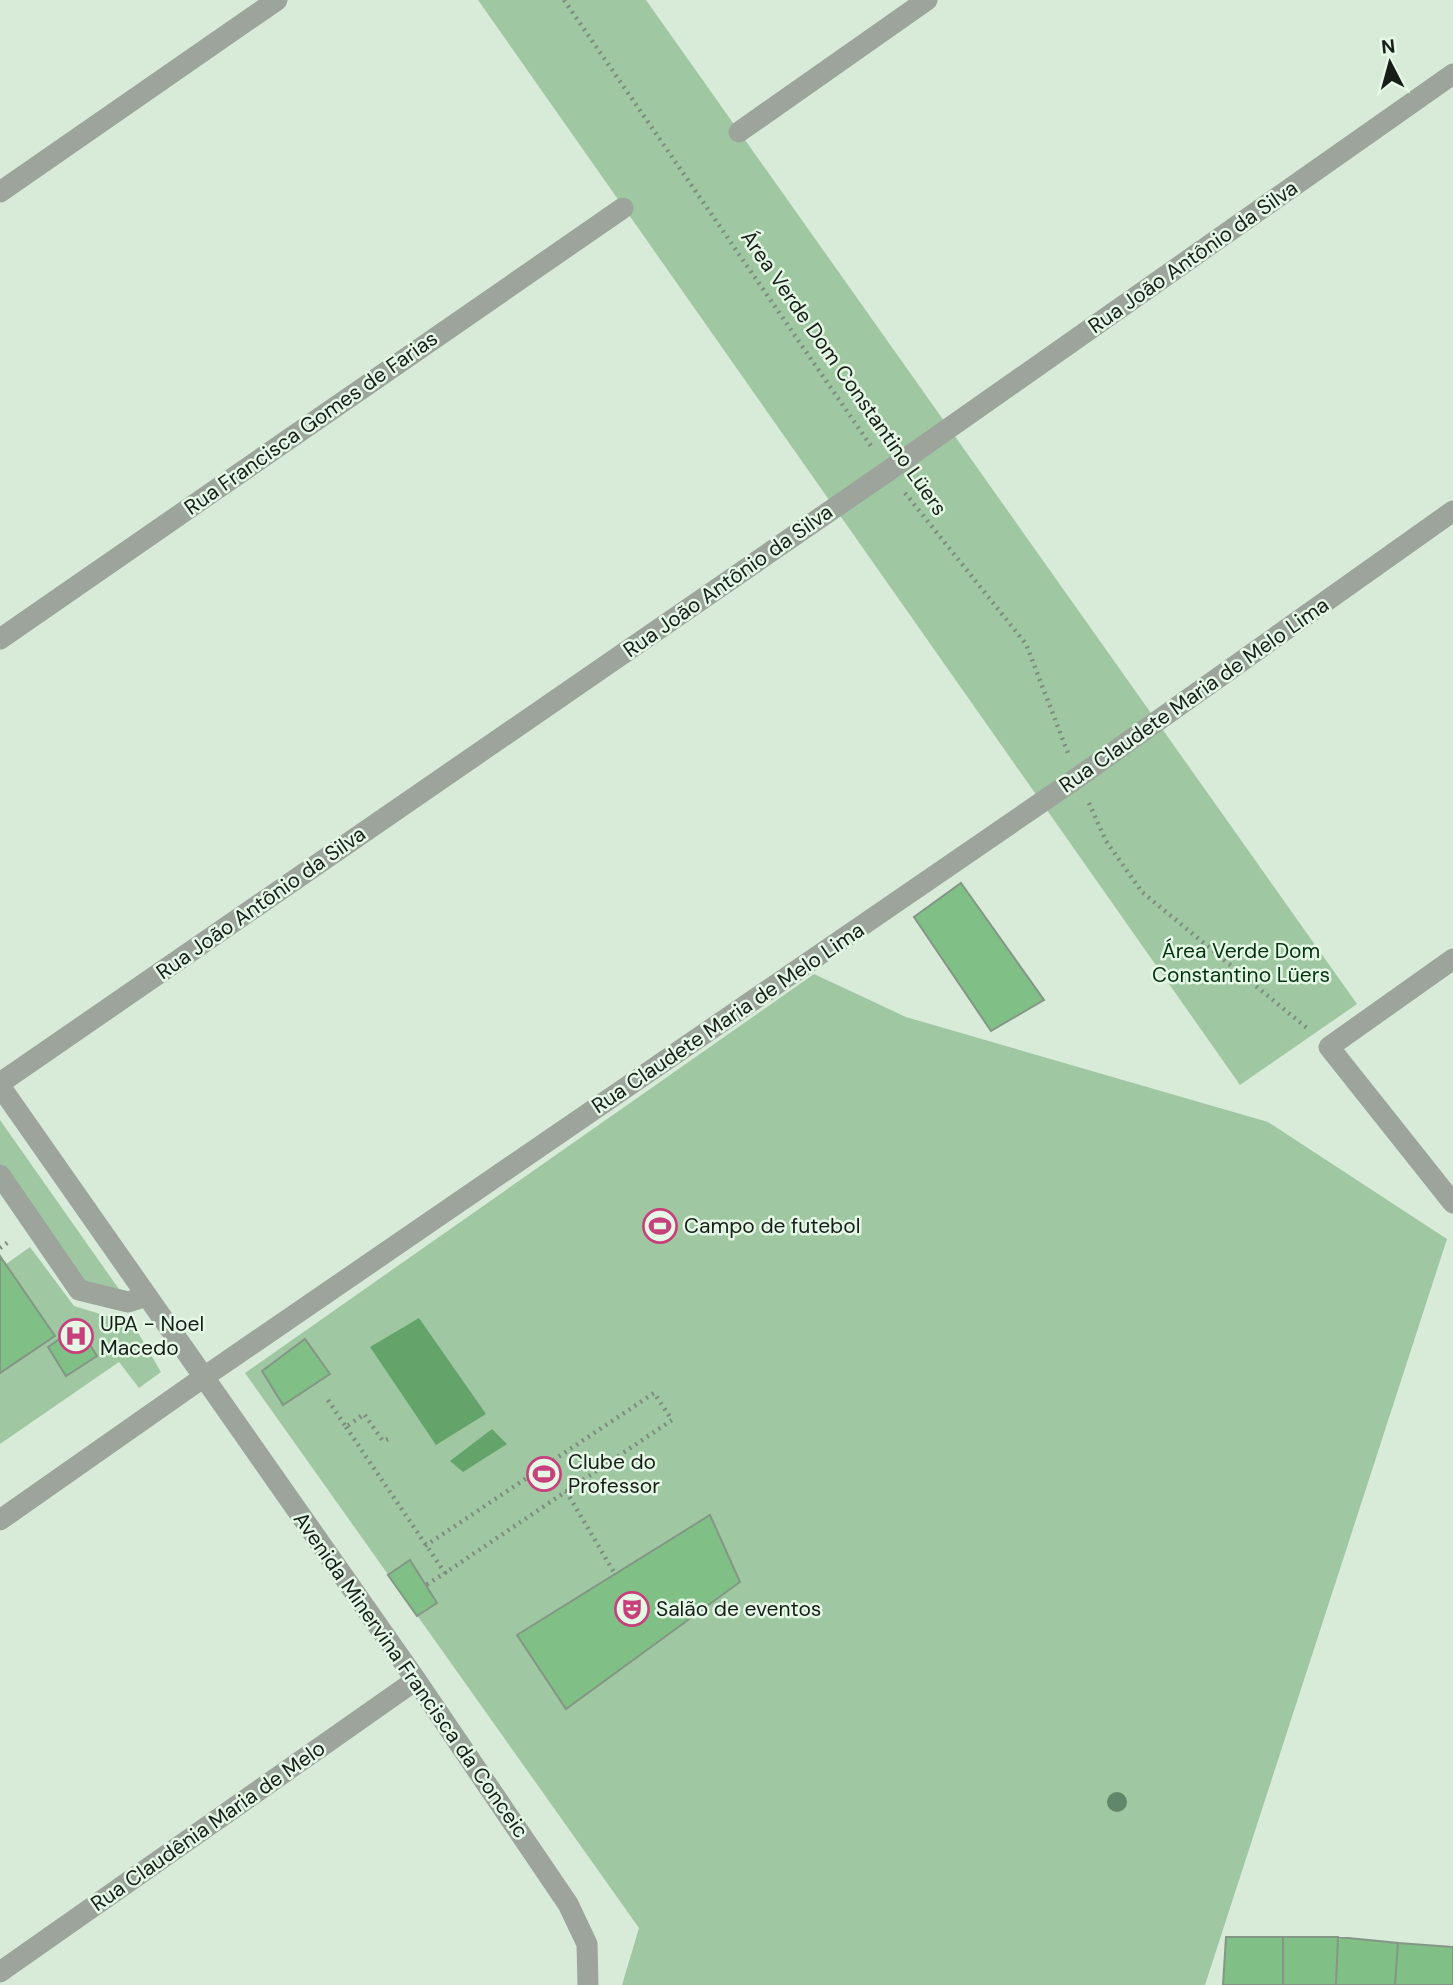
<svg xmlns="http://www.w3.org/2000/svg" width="1453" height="1985" font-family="'DM Sans',sans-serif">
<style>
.green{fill:#9fc8a2}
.water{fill:#64a46b}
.building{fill:#80c086;stroke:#849685;stroke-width:2}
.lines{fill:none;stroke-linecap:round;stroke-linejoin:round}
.path{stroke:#7e8c7f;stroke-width:4.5;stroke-dasharray:2 5;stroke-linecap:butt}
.minor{stroke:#9ca49c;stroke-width:21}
.tertiary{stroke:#9ca49c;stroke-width:21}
.tree{fill:#63866a}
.labels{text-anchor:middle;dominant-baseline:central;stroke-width:5;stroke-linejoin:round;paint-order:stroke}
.street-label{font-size:21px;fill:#171e18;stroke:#e5f8e6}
.park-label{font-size:21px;fill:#03340f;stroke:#e5f8e6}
.poi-label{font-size:21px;fill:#171e18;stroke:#e5f8e6;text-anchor:start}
</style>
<rect width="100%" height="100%" fill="#d8ebd9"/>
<path class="green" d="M478 0H646L1357 1004 1240 1085Z
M814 974 906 1017 1268 1122 1447 1239 1205 1985H622L639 1928 245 1373Z
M0 1120 128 1302 91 1295 0 1175Z
M30 1247 74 1306 133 1324 161 1372 139 1388 119 1362 0 1444V1373L55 1336 6 1264Z"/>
<path class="water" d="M419 1318 486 1414 436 1445 370 1347Z
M492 1429 507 1444 463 1472 450 1461Z"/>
<path class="building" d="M961 883 1044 1000 991 1031 914 917Z
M0 1256 55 1336 0 1373Z
M78 1326 97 1356 66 1376 48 1347Z
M305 1339 330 1374 283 1405 262 1371Z
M710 1515 740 1582 566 1709 517 1635Z
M410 1560 437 1603 417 1616 388 1575Z
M1226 1937H1283V1985H1223Z
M1283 1937H1338L1336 1985H1283Z
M1338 1937 1398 1943 1395 1985H1336Z
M1398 1943 1453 1947V1985H1395Z"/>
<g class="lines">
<path class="path" d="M564 0 873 449
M905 493 1026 644 1068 753
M1089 803 1106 841 1142 892 1308 1029
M0 1248 11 1240
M328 1400 346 1427 364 1414 383 1441 391 1438
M346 1427 445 1573 426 1585
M566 1491 615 1574
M425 1546 654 1393 672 1420 445 1573"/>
<path class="minor" d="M739 132 927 0
M0 192 277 0
M0 639 623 208
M1453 959 1329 1047 1453 1203
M0 1083 888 471 1453 74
M0 1175 79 1290 128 1302 147 1296
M0 1520 204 1377 1077 778 1453 511
M0 1972 416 1680"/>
<path class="tertiary" d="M0 1086 416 1680 568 1904 587 1944 588 1985"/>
</g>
<circle class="tree" cx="1117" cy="1802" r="10"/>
<defs>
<g id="stadium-ring" transform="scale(1.75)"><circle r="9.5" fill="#e5f8e6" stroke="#c73f7b" stroke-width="1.5"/><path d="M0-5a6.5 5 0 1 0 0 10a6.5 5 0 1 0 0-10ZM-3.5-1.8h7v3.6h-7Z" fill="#c73f7b"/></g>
<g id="hospital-ring" transform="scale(1.75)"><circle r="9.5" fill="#e5f8e6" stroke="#c73f7b" stroke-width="1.5"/><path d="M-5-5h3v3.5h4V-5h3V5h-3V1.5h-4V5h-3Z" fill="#c73f7b"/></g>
<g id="theatre-ring" transform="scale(1.75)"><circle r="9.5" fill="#e5f8e6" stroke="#c73f7b" stroke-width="1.5"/><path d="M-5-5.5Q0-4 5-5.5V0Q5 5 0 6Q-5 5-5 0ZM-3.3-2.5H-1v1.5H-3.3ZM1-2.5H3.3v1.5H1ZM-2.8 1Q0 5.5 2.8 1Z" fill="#c73f7b"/></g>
</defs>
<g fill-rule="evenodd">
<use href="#stadium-ring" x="660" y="1226"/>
<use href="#hospital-ring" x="76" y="1336"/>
<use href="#stadium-ring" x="544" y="1474"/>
<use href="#theatre-ring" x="632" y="1609"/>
</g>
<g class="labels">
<g class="street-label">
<text transform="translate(1193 257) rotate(-35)">Rua João Antônio da Silva</text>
<text transform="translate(844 373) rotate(55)">Área Verde Dom Constantino Lüers</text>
<text transform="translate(311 423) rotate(-35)">Rua Francisca Gomes de Farias</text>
<text transform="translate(728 581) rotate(-35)">Rua João Antônio da Silva</text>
<text transform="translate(1194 695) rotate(-35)">Rua Claudete Maria de Melo Lima</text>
<text transform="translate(261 903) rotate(-35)">Rua João Antônio da Silva</text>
<text transform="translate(728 1018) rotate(-34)">Rua Claudete Maria de Melo Lima</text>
<text transform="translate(411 1675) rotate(55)">Avenida Minervina Francisca da Conceic</text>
<text transform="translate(208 1826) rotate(-35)">Rua Claudênia Maria de Melo</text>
</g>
<g class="park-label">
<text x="1241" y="951">Área Verde Dom<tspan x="1241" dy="24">Constantino Lüers</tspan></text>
</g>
<g class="poi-label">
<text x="684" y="1226">Campo de futebol</text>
<text x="100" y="1324">UPA - Noel<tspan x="100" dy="24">Macedo</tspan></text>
<text x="568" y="1462">Clube do<tspan x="568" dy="24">Professor</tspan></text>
<text x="656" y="1609">Salão de eventos</text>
</g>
</g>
<g transform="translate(1390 63) rotate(354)" stroke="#e5f8e6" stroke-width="5" paint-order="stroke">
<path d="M0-5L12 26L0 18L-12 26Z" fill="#171e18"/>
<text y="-10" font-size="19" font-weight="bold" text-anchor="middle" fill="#171e18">N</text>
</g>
</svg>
